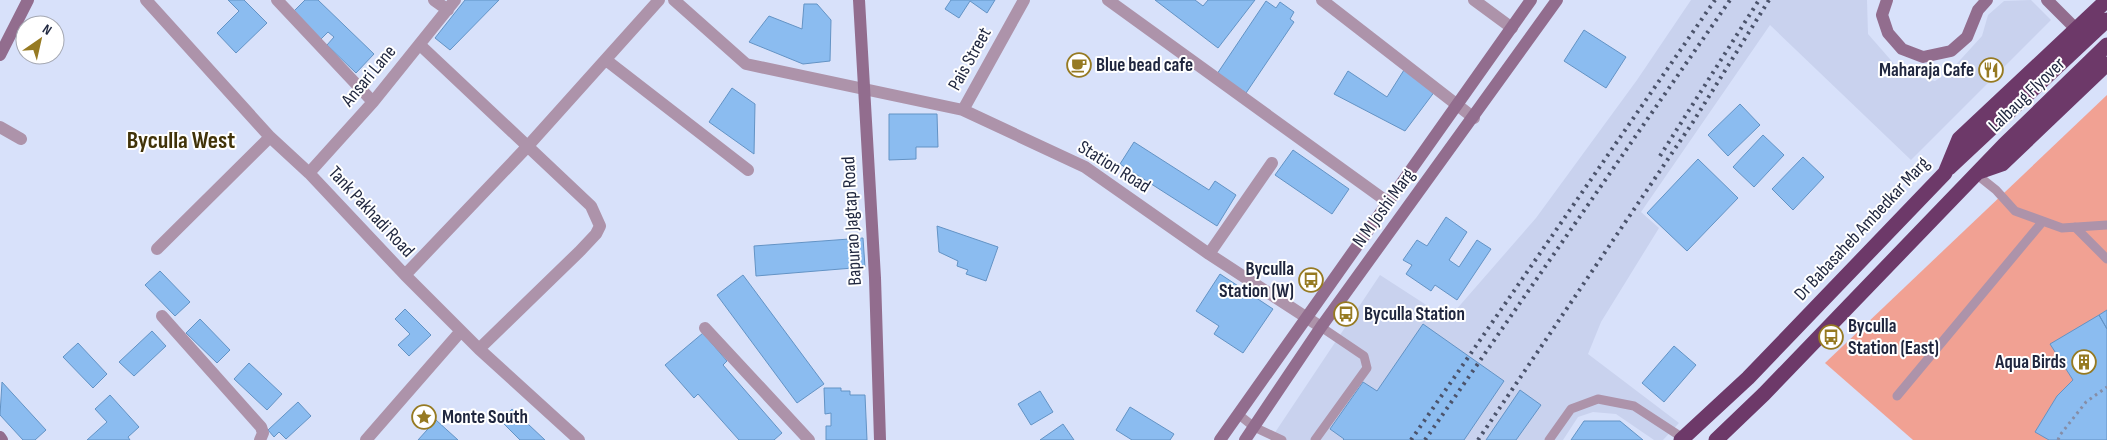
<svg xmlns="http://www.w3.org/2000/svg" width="2107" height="440" font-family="'Sofia Sans Condensed',sans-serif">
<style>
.built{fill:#c9d2ee}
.green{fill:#f1a193}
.building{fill:#8bbcf0;stroke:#6393c5}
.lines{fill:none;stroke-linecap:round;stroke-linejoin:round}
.path{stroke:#858da6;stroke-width:3;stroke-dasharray:2.5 4;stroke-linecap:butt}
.lane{stroke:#ad93aa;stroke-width:9}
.street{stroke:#ad93aa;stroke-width:12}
.secondary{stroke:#926d8e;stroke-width:12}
.highway{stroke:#6d3969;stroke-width:15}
.rail{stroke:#4b536b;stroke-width:4;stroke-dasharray:2.5 5;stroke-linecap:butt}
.labels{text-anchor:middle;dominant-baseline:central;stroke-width:4;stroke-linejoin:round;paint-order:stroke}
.street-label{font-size:19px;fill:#1f263e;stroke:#fff}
.poi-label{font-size:19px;font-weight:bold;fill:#1f263e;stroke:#fff;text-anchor:start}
.district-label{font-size:24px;font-weight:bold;fill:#413309;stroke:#fff}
</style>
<rect width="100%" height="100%" fill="#d8e1fa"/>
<path class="built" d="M1691 0H1867L1868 34 1903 74 1935 81 1951 70 1982 36 1988 15 2004 1 2031 0 2051 20 1911 160 1770 25 1641 212 1659 228 1601 322 1588 354 1679 423 1663 440H1654L1616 414 1593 412 1578 417 1563 440H1270L1380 275 1448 319 1536 218 1637 80Z"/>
<path class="green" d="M2107 95V440H1913L1825 363Z"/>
<path class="building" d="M228 0H244L267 23 236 53 217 33 239 11Z
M305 0H318L374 54 356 73 327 45 334 37 328 32 321 39 293 12Z
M465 0H499L450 50 435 38Z
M951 0H995L987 13 970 1 959 18 945 9Z
M1155 0H1195L1203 6 1208 0H1255L1218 48Z
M1266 1 1276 8 1280 2 1294 12 1290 19 1294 22 1246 93 1217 74Z
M804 4H817L831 20 830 61 803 64 749 42 769 16 802 29Z
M1584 30 1626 57 1606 88 1564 61Z
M1404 70 1435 91 1405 131 1334 94 1348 71 1387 97Z
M732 88 755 104 754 154 709 122Z
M1740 104 1760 125 1728 156 1708 135Z
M889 114H937L938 147H916V159L889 160Z
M1763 135 1784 155 1754 187 1733 167Z
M1134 142 1209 190 1215 181 1236 195 1217 226 1120 164Z
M1293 150 1349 189 1332 214 1275 175Z
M1803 157 1824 177 1793 210 1772 189Z
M1698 159 1738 198 1687 251 1647 213Z
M1446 217 1467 232 1449 260 1459 267 1477 240 1491 249 1457 300 1435 285 1431 291 1406 274 1412 265 1403 260 1417 240 1427 246Z
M937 226 998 247 986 281 966 274 968 270 957 266 958 261 939 252Z
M863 238 865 267 756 276 754 246Z
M160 271 190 302 175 316 145 285Z
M1220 274 1273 309 1243 353 1214 334 1219 326 1196 311Z
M743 275 824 384 797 403 717 295Z
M405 309 431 335 409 356 398 345 410 334 395 319Z
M2107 310V329L2099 315Z
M2099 315 2107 329V440H2049L2035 432 2057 396 2073 380 2050 344Z
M200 319 230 350 217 363 186 333Z
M1423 324 1504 381 1464 440H1343L1344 439 1330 429 1363 382 1377 391Z
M152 331 166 346 134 376 119 362Z
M703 333 727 361 723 365 782 433 774 440H739L698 394 694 398 665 365Z
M78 343 107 374 93 388 63 357Z
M1674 346 1696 365 1664 402 1642 383Z
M249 363 282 394 267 410 234 379Z
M2 382 46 430 35 440H23L0 415Z
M824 388H841V391H850V395H865L867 440H826V426H831V413L825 414Z
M1520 390 1541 405 1516 440H1486Z
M1040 391 1053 412 1031 425 1018 404Z
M110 395 139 427 128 437 130 440H87L107 422 95 409Z
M298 402 311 416 286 439 279 432 274 437 268 430Z
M1130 407 1174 434 1170 440H1132L1116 430Z
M512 409 545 440H520L501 421Z
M436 420 458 440H418Z
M1584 421H1620L1643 440H1571Z
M1063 424 1074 440H1040Z"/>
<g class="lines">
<path class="path" d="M2058 440 2060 435 2086 402 2107 387"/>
<path class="lane" d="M1976 174 1996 190 2015 211 2062 228 2107 225
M2075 227 2107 259
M1897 396 2043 221
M1238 414 1254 427 1282 440
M1315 440 1367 368 1364 356 1321 327
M1549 440 1571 409 1598 399 1634 406 1683 438"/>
<path class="street" d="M146 0 270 137 309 173 405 275 479 349 579 440
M277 0 373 102
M434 0 448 10
M674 0 746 64 963 110 1085 167 1209 254 1321 327
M1108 0 1389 203
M1322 0 1474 118
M1474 0 1512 28
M420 45 591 206 600 226 596 234 579 252 479 349
M606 60 748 170
M963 110 1024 0
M0 127 21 139
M309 173 373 102 455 0
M157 249 270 137
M1209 254 1272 163
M405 275 527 147 659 0
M162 316 261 427 263 433 260 440
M705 328 809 440
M366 440 461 331"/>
<path class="secondary" d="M859 0 875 278 880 440
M1887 0 1882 15 1888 33 1902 49 1923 57 1951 51 1967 37 1978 10 1987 0
M2047 0 2076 29
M0 55 28 0
M0 437 2 440
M1220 440 1531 0
M1245 440 1321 327 1557 0"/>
<path class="highway" d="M1949 168 2107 20
M1979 172 2002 164 2107 64
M1681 440 1748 378 1945 173 1959 139 2107 0
M1716 440 1764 394 2004 145 2107 45"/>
<path class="rail" d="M1660 156 1759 0
M1411 440 1715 0
M1425 440 1730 0
M1478 440 1693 122 1769 0"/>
</g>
<defs>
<g id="cafe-ring" transform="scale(1.25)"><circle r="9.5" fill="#fff" stroke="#967a22" stroke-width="1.5"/><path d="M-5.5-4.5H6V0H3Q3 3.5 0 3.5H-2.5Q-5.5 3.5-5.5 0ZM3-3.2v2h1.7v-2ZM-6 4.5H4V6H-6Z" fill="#967a22"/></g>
<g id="restaurant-ring" transform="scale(1.25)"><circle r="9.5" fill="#fff" stroke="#967a22" stroke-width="1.5"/><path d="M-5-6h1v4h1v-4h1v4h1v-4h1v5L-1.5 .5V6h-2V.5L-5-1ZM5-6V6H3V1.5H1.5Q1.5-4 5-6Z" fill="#967a22"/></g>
<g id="bus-ring" transform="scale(1.25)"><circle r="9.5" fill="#fff" stroke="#967a22" stroke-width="1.5"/><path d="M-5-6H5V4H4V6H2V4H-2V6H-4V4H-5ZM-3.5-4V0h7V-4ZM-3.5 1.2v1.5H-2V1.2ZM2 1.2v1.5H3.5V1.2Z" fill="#967a22"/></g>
<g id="building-ring" transform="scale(1.25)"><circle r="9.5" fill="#fff" stroke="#967a22" stroke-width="1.5"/><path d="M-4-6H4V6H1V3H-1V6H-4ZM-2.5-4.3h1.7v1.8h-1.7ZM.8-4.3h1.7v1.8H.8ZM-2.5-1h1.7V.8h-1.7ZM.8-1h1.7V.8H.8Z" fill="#967a22"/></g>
<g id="sight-ring" transform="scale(1.25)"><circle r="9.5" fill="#fff" stroke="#967a22" stroke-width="1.5"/><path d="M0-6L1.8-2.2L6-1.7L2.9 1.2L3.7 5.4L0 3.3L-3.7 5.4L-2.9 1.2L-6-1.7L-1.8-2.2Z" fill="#967a22"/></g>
</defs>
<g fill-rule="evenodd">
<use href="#cafe-ring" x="1079" y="65"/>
<use href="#restaurant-ring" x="1991" y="70"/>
<use href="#bus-ring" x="1311" y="280"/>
<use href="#bus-ring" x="1346" y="314"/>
<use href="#bus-ring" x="1831" y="337"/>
<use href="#building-ring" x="2084" y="362"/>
<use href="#sight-ring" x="424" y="417"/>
</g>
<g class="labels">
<g class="street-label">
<text transform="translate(970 59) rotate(-61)">Pais Street</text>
<text transform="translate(369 76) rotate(-50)">Ansari Lane</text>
<text transform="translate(2027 95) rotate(-44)">Lalbaug Flyover</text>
<text transform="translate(1114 167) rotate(32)">Station Road</text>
<text transform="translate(1384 208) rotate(-54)">N M Joshi Marg</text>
<text transform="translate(371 212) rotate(47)">Tank Pakhadi Road</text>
<text transform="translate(852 221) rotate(-93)">Bapurao Jagtap Road</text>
<text transform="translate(1862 229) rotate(-47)">Dr Babasaheb Ambedkar Marg</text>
</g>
<g class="poi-label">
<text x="1096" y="65">Blue bead cafe</text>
<text x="1974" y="70" text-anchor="end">Maharaja Cafe</text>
<text x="1294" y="269" text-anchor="end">Byculla<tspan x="1294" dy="22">Station (W)</tspan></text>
<text x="1364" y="314">Byculla Station</text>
<text x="1848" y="326">Byculla<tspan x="1848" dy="22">Station (East)</tspan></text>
<text x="2066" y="362" text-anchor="end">Aqua Birds</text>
<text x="442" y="417">Monte South</text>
</g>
<g class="district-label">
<text x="181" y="140">Byculla West</text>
</g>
</g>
<g transform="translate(40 40) rotate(34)"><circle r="24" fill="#ffffff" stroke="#a5a8b2"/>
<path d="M0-4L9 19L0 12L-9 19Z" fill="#967a22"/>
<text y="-8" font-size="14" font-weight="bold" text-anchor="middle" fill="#1f263e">N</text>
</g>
</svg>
